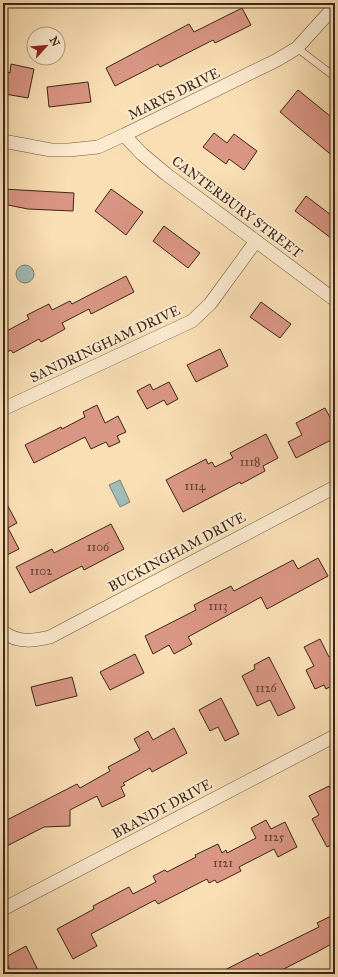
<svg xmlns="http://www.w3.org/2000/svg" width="338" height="977" font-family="'IM FELL Great Primer',serif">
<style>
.water{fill:#a1bbb6;stroke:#787f77}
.building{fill:#da9685;stroke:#3b2618}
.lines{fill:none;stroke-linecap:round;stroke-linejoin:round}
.service-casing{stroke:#6b543f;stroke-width:8}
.minor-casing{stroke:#6b543f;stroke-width:14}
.service{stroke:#fceacf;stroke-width:7}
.minor{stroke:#fceacf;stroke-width:13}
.labels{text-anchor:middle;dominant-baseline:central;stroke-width:4;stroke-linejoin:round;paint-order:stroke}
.number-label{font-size:12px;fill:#634233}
.street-label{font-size:14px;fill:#3b2618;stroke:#fceacf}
</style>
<rect width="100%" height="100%" fill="#fadfb5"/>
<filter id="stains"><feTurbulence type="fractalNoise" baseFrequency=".005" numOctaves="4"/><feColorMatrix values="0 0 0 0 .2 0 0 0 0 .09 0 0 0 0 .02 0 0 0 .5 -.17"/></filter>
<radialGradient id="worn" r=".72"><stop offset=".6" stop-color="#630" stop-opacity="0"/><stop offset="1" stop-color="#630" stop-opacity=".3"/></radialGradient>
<path class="water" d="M16 274a9 9 0 1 1 18 0a9 9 0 1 1-18 0Z
M120 480 130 502 120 507 109 485Z"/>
<path class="building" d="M242 8 251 25 215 43 213 40 160 67 158 64 115 86 106 68 189 24 194 32Z
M11 64 34 69 28 98 5 94 6 91H3V71L10 73Z
M88 82 91 102 49 107 47 87Z
M298 90 335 120V158L280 112Z
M214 133 227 143 234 134 257 151 244 170 229 159 226 164 203 147Z
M3 189 74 193 73 211 28 209 3 204Z
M111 189 143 212 126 235 95 211Z
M306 196 335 218V241L295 211Z
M164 226 200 253 188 268 153 241Z
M126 276 134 292 91 314 89 309 62 323 65 329 41 342 39 339 13 353 11 350 3 354V333L29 319 27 315 49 304 52 310 70 301 72 304Z
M261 302 291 324 280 338 250 317Z
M220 349 228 366 196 382 187 365Z
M169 382 178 399 167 405 164 400 147 409 137 391 150 384 153 390Z
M97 405 105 423 118 416 126 432 117 436 120 442 109 447 106 442 91 449 85 437 34 463 25 445 61 427 62 429 85 417 83 412Z
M325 408 335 427V438L296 458 288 442 302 435 296 423Z
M266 434 278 458 263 466 265 471 241 484 240 482 183 512 166 480 206 459 208 464 212 462 215 467 233 458 230 453Z
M3 497 17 523 8 528 19 549 3 557Z
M111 524 124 549 84 570 82 566 30 593 16 567 52 549 54 553Z
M318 558 328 576 267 609 261 597 188 637 192 644 174 654 169 645 153 654 145 636 196 610 194 605 231 586 234 591 293 560 298 569Z
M320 639 329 657 335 654V684L326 689 324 685 315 689 306 670 314 666 304 647Z
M135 654 144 673 110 690 100 672Z
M269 657 295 708 278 716 270 700 257 706 242 676 255 669 254 665Z
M72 677 77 696 36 706 31 687Z
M221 698 239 734 225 741 218 727 210 731 199 710Z
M174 728 187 753 152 772 150 768 123 783 125 785 121 787 125 796 102 807 97 796 70 810V826L44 827 3 848V822L77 784 80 788 110 771 108 767 140 750 134 739 148 731 153 740Z
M329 786 335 797V843L327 847 312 819 319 815 309 796Z
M266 820 271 829 285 822 297 847 278 857 274 849 239 867 241 871 217 883 215 880 209 883 207 879 158 904 155 900 91 934 97 946 73 959 57 929 94 909 93 906 129 887 133 894 156 882 153 876 165 870 167 872 196 857 195 855 218 844 222 853 226 850 227 853 256 838 251 828Z
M335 914V942L317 952 274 974H217L258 953 260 956 319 927 317 923Z
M26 946 40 974H12L4 958Z"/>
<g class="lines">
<g class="service-casing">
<path id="service" d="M297 48 335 77"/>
</g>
<g class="minor-casing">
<path id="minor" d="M124 135 142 154 166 174 335 300
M3 141 51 150H69L98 147 124 135 277 60 297 48 335 6
M3 409 192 321 210 304 256 241
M3 632C18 643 33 641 50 637L335 487
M3 909 335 736"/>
</g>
<use href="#service" class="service"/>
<use href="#minor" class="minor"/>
</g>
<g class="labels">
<g class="number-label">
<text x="250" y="462">1118</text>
<text x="195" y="486">1114</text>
<text x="98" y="547">1106</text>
<text x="41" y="571">1102</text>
<text x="218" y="606">1113</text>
<text x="266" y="688">1126</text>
<text x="274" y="837">1125</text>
<text x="223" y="863">1121</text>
</g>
<g class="street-label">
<text transform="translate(174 94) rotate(-26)">MARYS DRIVE</text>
<text transform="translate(237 207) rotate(37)">CANTERBURY STREET</text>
<text transform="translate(105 344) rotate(-25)">SANDRINGHAM DRIVE</text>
<text transform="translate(177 552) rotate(-28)">BUCKINGHAM DRIVE</text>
<text transform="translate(162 809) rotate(-28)">BRANDT DRIVE</text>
</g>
</g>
<rect width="338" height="977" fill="none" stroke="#fadfb5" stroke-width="16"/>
<rect x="4" y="4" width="330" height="969" fill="none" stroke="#3b2618" stroke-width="2"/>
<rect x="8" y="8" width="322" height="961" fill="none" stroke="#3b2618"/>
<g transform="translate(46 46) rotate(63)"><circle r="19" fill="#fceacf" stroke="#af9c86"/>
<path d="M0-3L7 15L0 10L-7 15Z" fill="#8f2418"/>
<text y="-6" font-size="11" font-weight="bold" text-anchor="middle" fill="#3b2618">N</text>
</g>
<rect width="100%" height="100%" filter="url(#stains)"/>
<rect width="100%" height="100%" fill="url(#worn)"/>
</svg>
